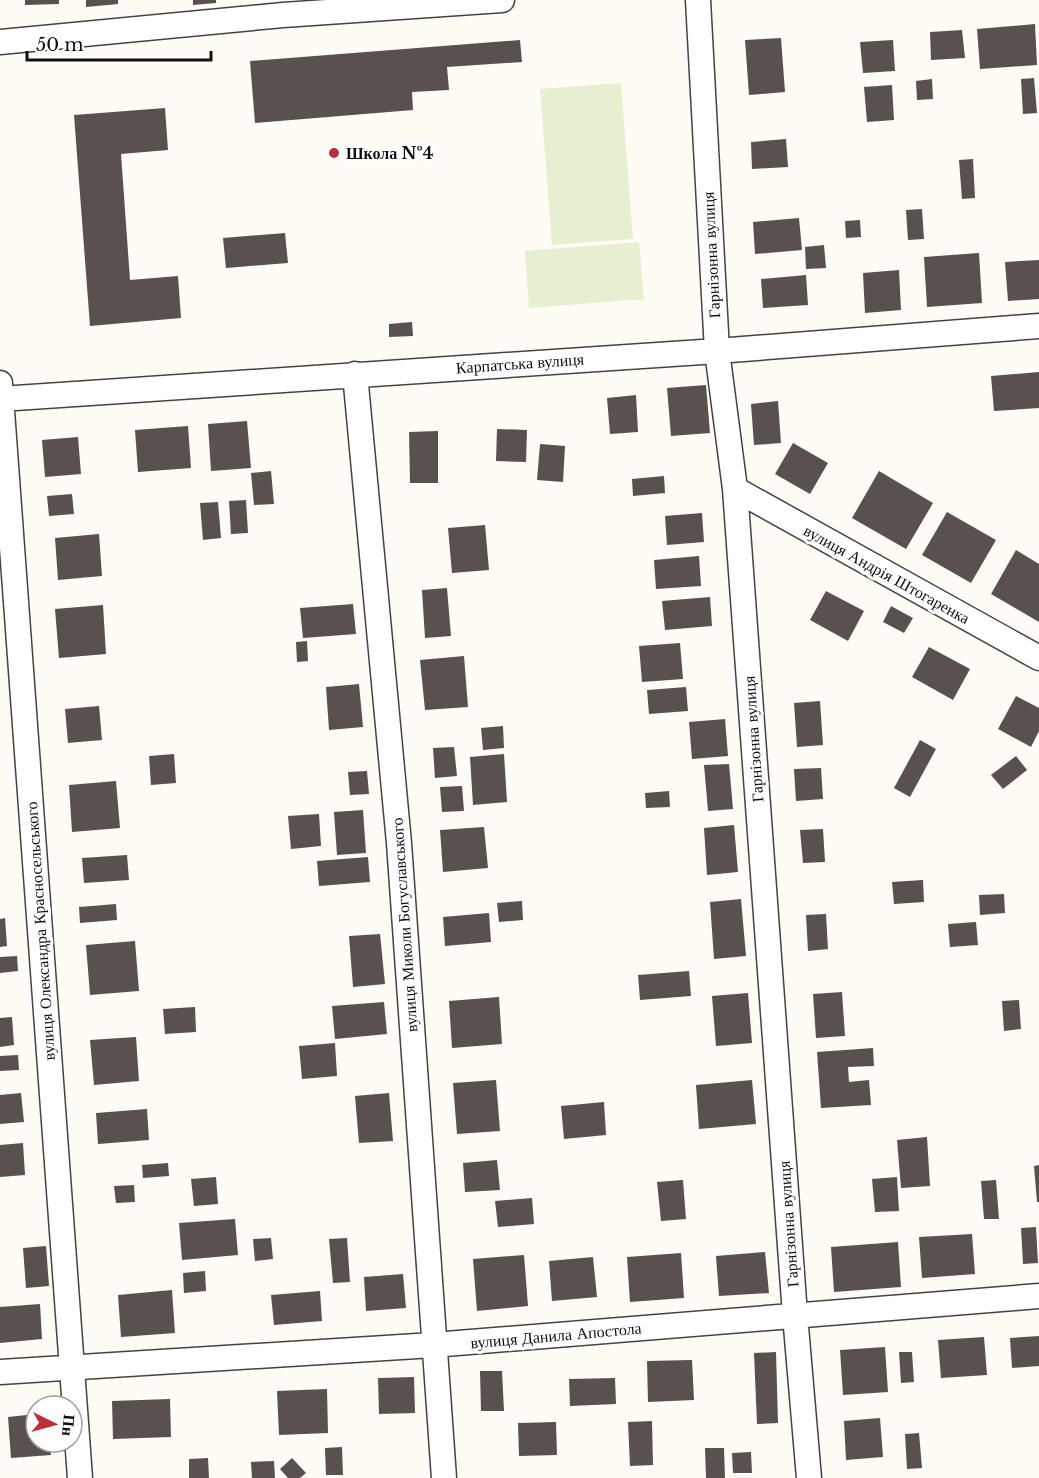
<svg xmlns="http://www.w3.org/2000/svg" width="1039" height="1478" font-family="'Libre Baskerville',serif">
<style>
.pitch{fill:#e6efd0}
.building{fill:#58514d}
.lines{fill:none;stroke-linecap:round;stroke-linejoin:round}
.street-casing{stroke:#434343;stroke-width:27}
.street{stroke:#fff;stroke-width:24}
.poi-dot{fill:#b8303d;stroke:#fff;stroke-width:2}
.labels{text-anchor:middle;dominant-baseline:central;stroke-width:6;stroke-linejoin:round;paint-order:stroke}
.poi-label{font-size:16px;font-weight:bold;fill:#101010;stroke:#fff;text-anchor:start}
.street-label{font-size:16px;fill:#101010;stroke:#fff}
</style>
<rect width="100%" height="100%" fill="#fefcf4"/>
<path class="pitch" d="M621 83 633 239 552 245 540 89Z
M639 242 644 299 529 308 525 251Z"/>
<path class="building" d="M25 0H59V4L25 5Z
M86 0H118V4L86 7Z
M193 0H216V3L193 5Z
M1035 24 1037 65 980 69 977 29Z
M962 30 965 58 931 60 930 32Z
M781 38 785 92 749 95 745 40Z
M520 40 522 62 447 67 449 90 412 92 413 110 255 123 250 61Z
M893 40 895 71 863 73 860 42Z
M1034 78 1037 113 1023 114 1021 79Z
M932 79 933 99 917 100 916 81Z
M892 85 894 120 867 122 864 87Z
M165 108 168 150 121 154 130 280 178 276 181 318 90 326 74 115Z
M786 139 788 167 752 169 751 142Z
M973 159 975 198 962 199 959 160Z
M922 209 924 239 908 240 906 210Z
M799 218 802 250 755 254 753 222Z
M860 220 861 237 846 238 845 221Z
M285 233 288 263 226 268 223 238Z
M824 245 826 268 806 269 805 247Z
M979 253 982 303 927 307 924 257Z
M1039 260V299L1008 301 1005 262Z
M899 270 901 310 865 313 863 273Z
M806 275 808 305 763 308 761 279Z
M412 322 413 336 389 337V324Z
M1039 372V408L994 411 991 376Z
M706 385 710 433 671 436 667 388Z
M636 395 638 432 610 434 607 398Z
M778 401 781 443 754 445 751 404Z
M247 421 251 468 211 471 208 424Z
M188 426 191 468 138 472 135 430Z
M497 429 527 430 526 462 496 461Z
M438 431V483H410L409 432Z
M78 437 81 474 45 477 42 440Z
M793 443 828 463 810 494 775 474Z
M540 444 565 446 563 482 537 480Z
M271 471 274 504 254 505 251 473Z
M879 471 933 503 906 549 852 518Z
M664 476 665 493 633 496 632 479Z
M72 494 74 514 49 516 47 496Z
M246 500 248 533 231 534 229 501Z
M218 502 221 538 203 540 200 503Z
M947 512 996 540 971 583 922 555Z
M702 513 704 542 667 545 665 516Z
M485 525 489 570 452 573 448 528Z
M99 534 102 576 58 580 55 538Z
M1016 550 1039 564V622L991 594Z
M699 556 701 586 656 589 654 560Z
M447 588 451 636 425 638 422 590Z
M826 591 864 611 848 641 810 620Z
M710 597 712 626 665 630 662 601Z
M353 604 356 634 303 638 300 608Z
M103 605 106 654 59 658 55 609Z
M891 606 913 618 904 633 883 622Z
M307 641 308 661 297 662 296 642Z
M680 643 683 679 642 682 639 646Z
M929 647 970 669 953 700 912 677Z
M464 656 468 707 425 710 420 660Z
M359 684 363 727 329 730 326 687Z
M686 687 688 711 649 714 647 690Z
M1016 696 1039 708V731L1031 747 998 729Z
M820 701 823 745 797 747 794 703Z
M99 706 102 740 68 743 65 709Z
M725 719 728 756 692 759 689 722Z
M503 726 504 748 483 750 481 728Z
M920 740 936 749 910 797 894 788Z
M454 747 457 776 435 778 433 748Z
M174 754 176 783 151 785 149 756Z
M504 754 507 802 473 805 470 757Z
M1016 756 1027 770 1003 789 991 775Z
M729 764 733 809 708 811 704 765Z
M821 768 823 799 796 801 794 769Z
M367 771 369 794 350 795 348 772Z
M116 781 120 828 72 832 69 785Z
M462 786 464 811 442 812 440 787Z
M669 791 670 807 646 808 645 793Z
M363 810 366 853 337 855 334 812Z
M319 814 321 846 291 849 288 816Z
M734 825 738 872 707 875 704 828Z
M484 827 488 868 443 872 440 830Z
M823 829 825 862 803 863 800 830Z
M127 855 129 880 84 883 82 858Z
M368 857 370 882 319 886 317 861Z
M923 880 924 902 894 904 892 882Z
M1004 894 1005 913 980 915 979 895Z
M741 899 746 956 714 959 710 902Z
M522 901 523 920 499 922 497 903Z
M116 904 117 920 80 923 79 907Z
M489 913 491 942 445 946 443 917Z
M826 914 828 949 808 951 806 915Z
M5 918 7 946 0 947V919Z
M976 922 978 945 950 947 948 924Z
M380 934 385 984 353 987 349 936Z
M135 941 139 991 90 995 86 945Z
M17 956 18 971 0 973V957Z
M689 971 691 996 640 1000 638 975Z
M842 992 845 1036 816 1038 813 994Z
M748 993 752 1043 716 1046 712 996Z
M499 997 502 1044 452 1048 449 1001Z
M1019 1000 1021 1029 1004 1031 1002 1001Z
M384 1002 387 1034 335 1039 332 1006Z
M195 1007 196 1032 165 1034 163 1009Z
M12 1017 14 1045 0 1047V1018Z
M136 1037 139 1081 94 1085 90 1040Z
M335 1043 337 1076 302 1079 299 1046Z
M873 1048 874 1066 848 1067 849 1082 869 1080 871 1105 821 1108 817 1052Z
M18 1055 19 1070 0 1071V1056Z
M496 1080 500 1131 457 1134 453 1083Z
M752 1080 756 1124 699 1129 696 1085Z
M21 1093 24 1122 0 1124V1095Z
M389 1093 393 1141 359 1143 355 1096Z
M604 1102 606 1135 564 1139 561 1106Z
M147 1109 149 1140 98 1144 96 1113Z
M927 1137 930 1186 901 1188 897 1140Z
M23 1143 25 1175 0 1177V1145Z
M497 1160 500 1190 465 1192 463 1163Z
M168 1163 169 1176 143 1178 142 1165Z
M1039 1165V1202H1037L1034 1166Z
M216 1177 218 1204 194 1206 191 1179Z
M897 1177 899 1211 875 1212 872 1179Z
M683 1180 686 1219 661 1221 657 1182Z
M996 1180 999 1219H984L981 1181Z
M134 1185 135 1202 116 1203 114 1186Z
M532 1198 534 1224 498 1227 495 1201Z
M235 1219 238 1255 182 1260 179 1223Z
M1036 1227 1038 1263 1023 1264 1021 1228Z
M972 1234 975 1274 922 1278 919 1237Z
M271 1238 273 1259 255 1261 253 1239Z
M347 1238 350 1282 333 1283 329 1239Z
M898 1242 901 1287 834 1292 831 1247Z
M46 1246 49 1286 26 1288 23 1248Z
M765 1252 769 1293 719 1296 716 1256Z
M681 1253 684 1298 630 1302 627 1257Z
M524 1255 528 1306 477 1311 473 1259Z
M593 1257 597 1297 552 1301 549 1261Z
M205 1271 206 1291 184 1293 183 1273Z
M403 1274 406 1308 366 1311 364 1277Z
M172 1290 175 1333 121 1337 118 1295Z
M320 1291 322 1321 274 1325 271 1295Z
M40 1304 42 1339 0 1343V1307Z
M1039 1336V1366L1012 1368 1010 1338Z
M984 1337 987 1375 941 1378 938 1340Z
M885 1347 888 1392 843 1395 840 1350Z
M776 1352 778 1423 757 1424 754 1353Z
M899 1352H912L914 1382 901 1383Z
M692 1360 694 1400 648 1402 647 1361Z
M480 1371H502L504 1411H481Z
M414 1377 415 1413 379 1414 378 1378Z
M615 1378 616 1404 570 1406 569 1379Z
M327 1389 328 1433 279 1435 277 1391Z
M170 1399 171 1437 113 1439 112 1401Z
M36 1414V1442H50L51 1455 11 1458 8 1417Z
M880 1418 883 1457 846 1460 844 1421Z
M652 1421 653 1465 630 1466 628 1422Z
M556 1422 557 1455 519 1456 518 1423Z
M919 1433 922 1468 907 1469 905 1434Z
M342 1447 343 1475H326L325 1448Z
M705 1448H724L725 1478H706Z
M751 1452 752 1473H733L732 1453Z
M208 1458 209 1478H189V1459Z
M292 1458 306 1473 300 1478H288L280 1469Z
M274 1461 275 1478H252L251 1462Z"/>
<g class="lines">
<g class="street-casing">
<path id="street" d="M698 0 717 351 735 489 795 1315 809 1478
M0 42 283 15 502 0
M355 374 399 843 444 1478
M0 383 80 1478
M0 399 717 351 1039 326
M735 489 1039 658
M0 1372 433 1345 1039 1296"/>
</g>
<use href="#street" class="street"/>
</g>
<circle class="poi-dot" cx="334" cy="153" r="6"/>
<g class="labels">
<g class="poi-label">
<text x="346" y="153">Школа №4</text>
</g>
<g class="street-label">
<text transform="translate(711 255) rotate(-93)">Гарнізонна вулиця</text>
<text transform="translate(520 363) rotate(-4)">Карпатська вулиця</text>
<text transform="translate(887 574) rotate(29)">вулиця Андрія Штогаренка</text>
<text transform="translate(753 739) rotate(-94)">Гарнізонна вулиця</text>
<text transform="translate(404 925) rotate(-94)">вулиця Миколи Богуславського</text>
<text transform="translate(40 931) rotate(-94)">вулиця Олександра Красносельського</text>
<text transform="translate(788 1224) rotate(-94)">Гарнізонна вулиця</text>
<text transform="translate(556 1335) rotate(-5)">вулиця Данила Апостола</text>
</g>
</g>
<g transform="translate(54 1424) rotate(95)"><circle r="28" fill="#ffffff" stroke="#9f9f9f" stroke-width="1.5"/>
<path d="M0-4.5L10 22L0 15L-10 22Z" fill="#b8303d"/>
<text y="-9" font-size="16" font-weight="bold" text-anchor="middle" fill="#101010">Пн</text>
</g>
<path d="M27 51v9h184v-9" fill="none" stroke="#101010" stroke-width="3"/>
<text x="36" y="51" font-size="18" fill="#101010" stroke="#ffffff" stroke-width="4.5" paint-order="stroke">50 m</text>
</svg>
